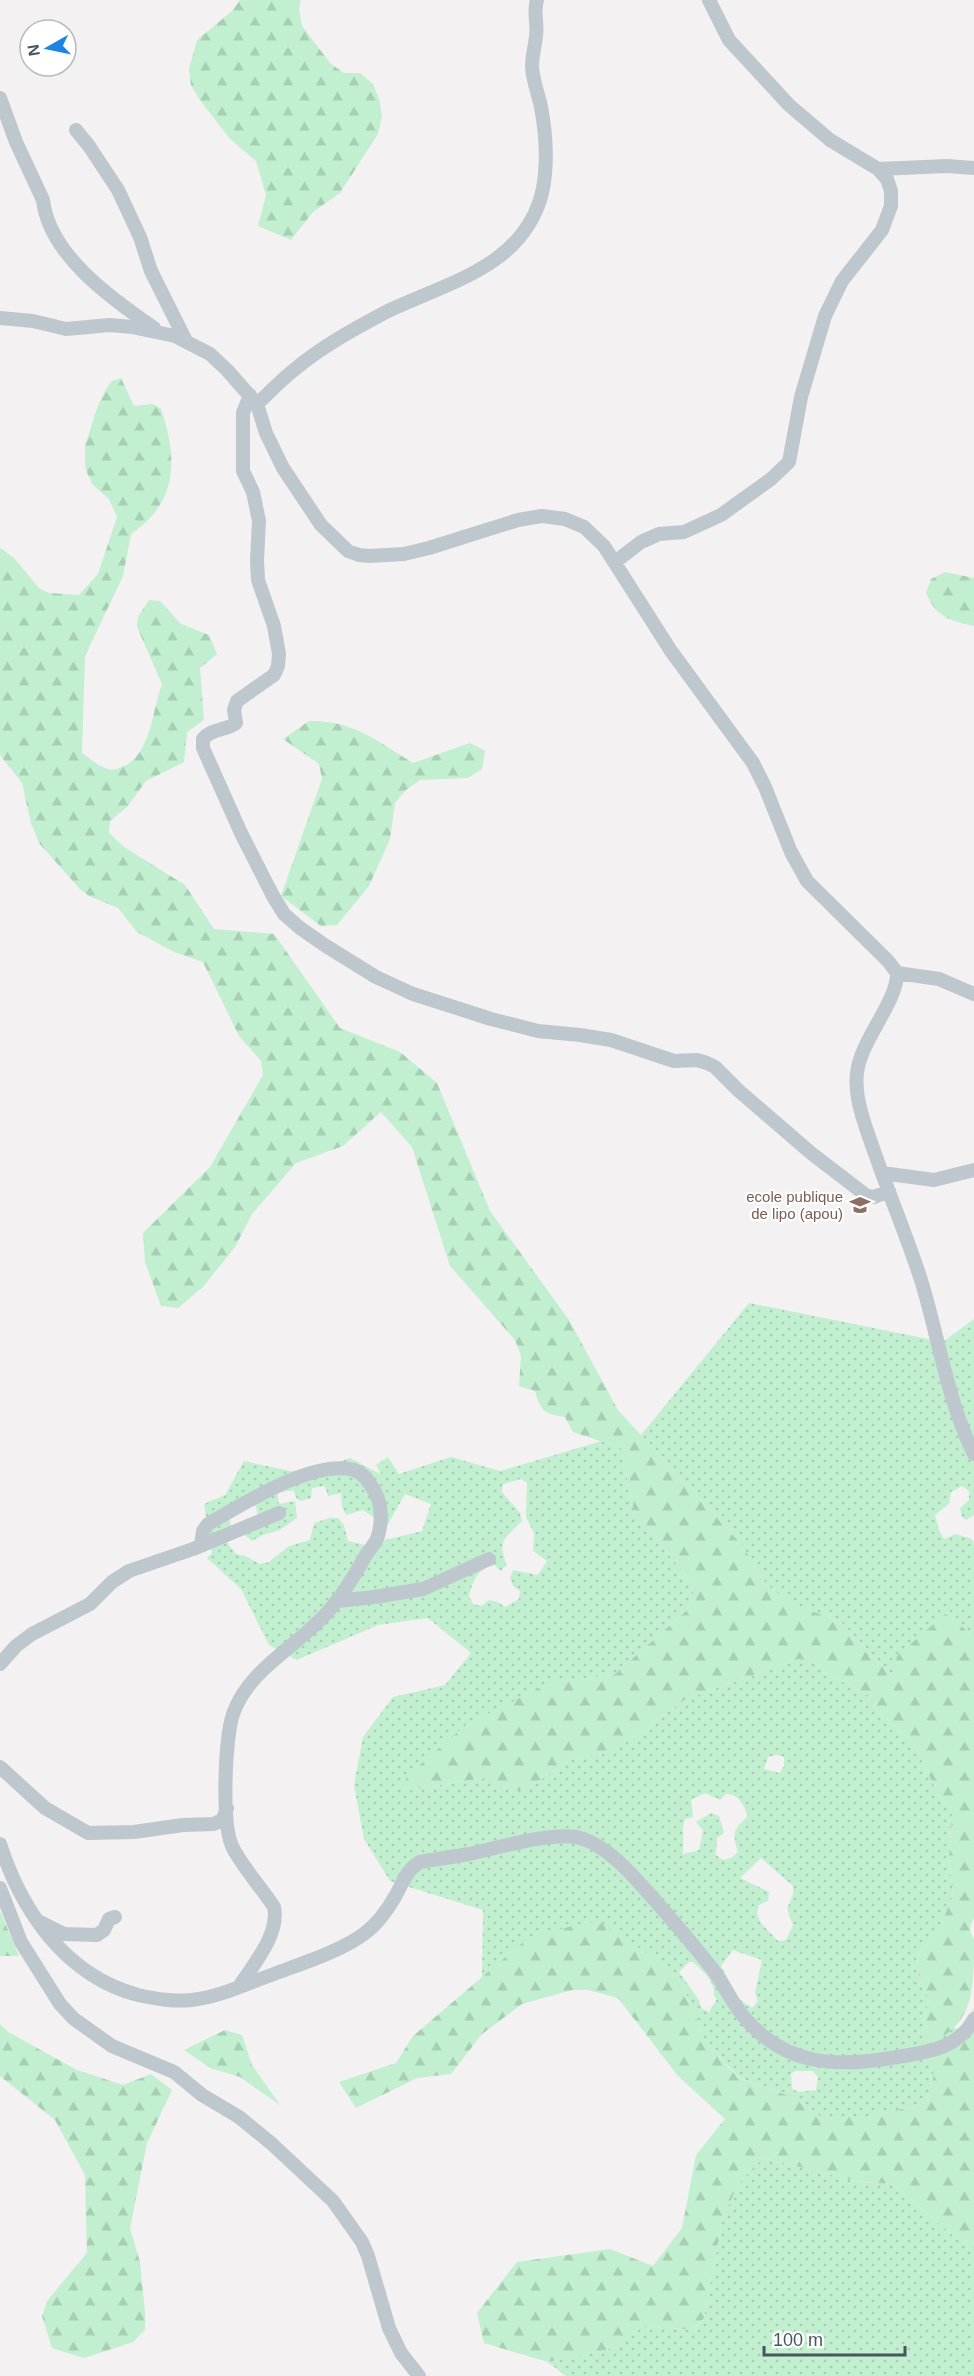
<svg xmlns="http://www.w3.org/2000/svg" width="974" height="2376" font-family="Helvetica,sans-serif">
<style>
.grass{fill:url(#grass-dots);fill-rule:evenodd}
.forest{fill:url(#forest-firs)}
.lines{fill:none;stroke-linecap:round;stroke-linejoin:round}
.minor{stroke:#bdc7cd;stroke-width:14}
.labels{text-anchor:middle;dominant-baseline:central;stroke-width:4.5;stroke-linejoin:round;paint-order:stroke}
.education-label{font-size:15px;fill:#785e54;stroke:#fff;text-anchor:end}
</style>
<defs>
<pattern id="grass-dots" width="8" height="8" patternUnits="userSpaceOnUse" patternTransform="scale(1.5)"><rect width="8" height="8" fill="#c1efcf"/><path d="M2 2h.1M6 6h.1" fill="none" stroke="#a7cfb4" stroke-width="1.8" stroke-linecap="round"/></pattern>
<pattern id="forest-firs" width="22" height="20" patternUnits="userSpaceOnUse" patternTransform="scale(1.5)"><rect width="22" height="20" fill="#c1efcf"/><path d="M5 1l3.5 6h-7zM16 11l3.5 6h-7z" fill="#a7cfb4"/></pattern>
</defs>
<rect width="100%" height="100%" fill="#f3f1f1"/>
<path class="grass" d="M749 1303 943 1342 974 1319V1515L966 1520 962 1517 960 1508 969 1500V1491L962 1486 951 1492 949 1504 935 1515 939 1530 944 1539 956 1534 972 1539 974 1544V1638L952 1617 895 1679 839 1620 794 1606 767 1585 741 1544 641 1435Z
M602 1441 621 1448 633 1508 692 1584 694 1599 685 1612 614 1675 553 1682 402 1791 485 1778 512 1791 527 1789 569 1760 602 1754 632 1739 684 1700 797 1659 813 1661 826 1673 871 1697 876 1710 913 1742 938 1794 952 1813 949 1858 953 1895 938 1932 917 1956 919 1978 929 1999 924 2023 960 2029 974 2008V2050L967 2040 934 2075 926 2103 868 2117H821L795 2098 739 2078 705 2040 686 1993 678 1979 528 1938 482 1978 483 1910 390 1881 364 1839 354 1785 363 1737 393 1697 445 1685 471 1653 428 1618 378 1625 297 1660 269 1645 241 1589 207 1558 212 1553 204 1504 225 1495 244 1461 305 1474 350 1458 382 1475 376 1465 388 1457 399 1474 451 1457 500 1471ZM521 1479 527 1483 526 1517 534 1533 533 1551 547 1561 538 1575 513 1570 510 1578 513 1586 520 1591 519 1599 505 1607 498 1602 489 1600 482 1606 473 1604 469 1596C473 1580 478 1568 495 1565L500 1571 507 1565C497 1539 504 1540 522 1521L520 1513 502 1492 503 1484ZM325 1486 328 1496 341 1493 342 1507 346 1515 363 1510 387 1526 405 1494 431 1504 422 1531 365 1545 348 1541 344 1525 338 1518H330L314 1523 310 1540 289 1546 269 1562 260 1564 245 1556 236 1554 226 1541 233 1536 229 1517 252 1505 256 1506 259 1522 240 1531 252 1541 263 1535 280 1530 297 1518 295 1501 279 1504 277 1493 293 1490 297 1499 301 1501 311 1498 312 1488ZM776 1755 784 1757V1766L780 1773 764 1769 768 1757ZM705 1793 720 1800 726 1794C740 1795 743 1804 748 1816 733 1830 732 1832 738 1852L731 1858 723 1860 716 1855 717 1838 724 1833 719 1816 711 1813 696 1822 703 1830 699 1850 683 1854V1827L685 1819 693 1817 691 1800ZM761 1858 793 1886V1894L787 1909 793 1925 786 1940 778 1941 760 1922 757 1913 759 1905 768 1901 769 1892 740 1878ZM733 1950 762 1960 755 1993 758 2001 752 2008 739 1999 721 1966ZM689 1962H693C704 1973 715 1980 714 1996L717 1999 709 2012 701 2008 699 2000 679 1972ZM796 2071H813L818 2077 816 2090 799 2092 792 2089 791 2073Z
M763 2158 860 2182 892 2184 955 2237 974 2244V2376H566L548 2362 615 2348 642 2325 692 2330 704 2318 723 2217 739 2183Z"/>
<path class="forest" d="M240 0H301L299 9 302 26 331 64 344 73H360L373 84 379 99 382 116 378 134 340 193 313 212 291 240 258 226 266 195 256 161 230 139 200 100 191 85 189 69 197 40 232 11Z
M121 378 134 406 153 404 161 409C178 459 178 502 131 534L123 576 85 656 82 753C89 758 97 765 105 768 112 771 118 769 124 766 151 754 152 711 162 684L137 627 138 617 149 600 160 601 181 624 209 635 217 654 200 668 204 720 187 732 184 762 146 781 127 807 110 821 109 833 124 847 185 885 214 929 274 934 340 1028 400 1052 437 1083 490 1211 569 1320 618 1410 741 1544 767 1585 795 1606 839 1620 894 1678 897 1656 945 1614 952 1617 974 1638V1918C970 1926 968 1931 974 1939 974 1992 974 2028 924 2045V2023L929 1999 919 1978 917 1956 938 1932 953 1895 949 1858 952 1813 938 1794 913 1742 876 1710 871 1697 826 1673 813 1661 797 1659 684 1700 632 1739 603 1754 569 1760 527 1789 512 1791 484 1778 402 1791 407 1776 467 1724 552 1682 614 1675 685 1612 694 1599 692 1584 633 1508 621 1448 573 1432 565 1417C545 1414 540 1411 535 1391L519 1386 521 1356 515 1340 450 1266 412 1147 381 1112 343 1146 296 1163 252 1214 235 1247 203 1287 178 1308 161 1306 145 1262 143 1233 210 1167 263 1075 261 1061 239 1036 203 962 174 952 137 932 118 908 89 896 80 889 39 843 31 823 22 783 0 755V548L13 557 40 589 49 593 79 595 98 574 117 517 109 499 93 485 88 475 85 466V446L97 408 106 389 112 381Z
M945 572 974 578V626C949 620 937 618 926 593L931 579Z
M309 721C353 720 377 741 413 763L470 743 485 751 482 769 468 778 420 780 406 790 395 803 390 839 369 886 337 925 321 926 281 896 322 779 319 764 283 739Z
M0 1911 19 1956H0Z
M587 1922 603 1924 667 1967 678 1979 686 1993 705 2040 738 2078 795 2098 821 2117H868L926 2103 934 2075 929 2060 953 2049 967 2039 974 2050V2244L955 2237 892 2184 860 2182 763 2158 739 2183 723 2217 704 2318 692 2330 642 2325 615 2348 548 2362 484 2343 477 2313 517 2262 610 2249 653 2266 682 2228 696 2155 725 2119 678 2076 618 1998 588 1990H572L522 2004 482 2034 451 2074 417 2078 356 2108 339 2082 396 2063 413 2036 528 1938Z
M0 2024 8 2032 77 2070 123 2085 151 2074 172 2090 147 2143 130 2228 140 2262 145 2313V2330L133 2342 84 2358 52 2348 42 2316 47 2301 87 2253 85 2175 55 2120 0 2076Z
M225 2030 242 2035 252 2065 280 2105 240 2077 210 2068 184 2050Z"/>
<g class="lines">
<path class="minor" d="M0 98 16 142 43 200C49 255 112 299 154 328
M76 130 89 146 118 190 140 237 151 271 186 341
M878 169 947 166 974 168
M0 318 33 321 66 329 110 325 132 327 175 336 210 354 227 370 257 404 266 433 283 468 321 525 348 551 359 555 369 556 404 554 429 548 518 520 542 516 565 519 584 527 604 546 671 651 753 763 765 787 791 852 807 881 888 961 897 973C898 1001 860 1041 857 1073 854 1098 865 1125 873 1148 888 1192 907 1236 921 1280 939 1338 947 1400 974 1454
M250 395 243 413V471L253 492 259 521 257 560 258 580 274 626 279 654 278 666 274 675 237 701 234 710 236 723C225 731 212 728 203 739V748L241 833 273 896 284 914 300 928 326 946 376 977 413 994 491 1019 538 1031 580 1035 611 1040 674 1061 697 1060 707 1063 715 1067 739 1091 811 1153 867 1196 874 1197 889 1191
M257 404C269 393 281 380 294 370 321 347 354 329 386 312 445 283 523 268 542 193 548 166 546 134 541 107 538 93 533 81 532 67 532 56 535 46 536 36 538 23 533 13 537 0
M615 562 641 542 659 534 684 532 721 515 771 479 789 462 801 397 825 316 842 281 882 230 891 206V191L887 179 878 169 830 140 789 105 729 40 709 0
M897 973 939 979 974 994
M882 1173 934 1180 974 1170
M201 1545 203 1531 208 1524C243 1504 313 1459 354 1470 364 1473 370 1483 375 1492 382 1504 382 1523 378 1536 376 1543 370 1549 366 1555 354 1576 342 1597 325 1615 295 1648 249 1669 233 1714 225 1738 221 1826 233 1848 244 1869 261 1887 274 1907 280 1934 253 1965 239 1987
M337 1601 374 1597 423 1589 489 1559
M0 1664 16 1646 32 1634 90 1604 112 1582 129 1571 193 1549 279 1513
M0 1767 45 1808 88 1833 134 1832 183 1825 214 1824 223 1819 227 1808
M0 1844C22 1912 66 1976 138 1995 157 1999 173 2002 192 2000 220 1997 248 1983 274 1974 300 1964 344 1950 365 1933 379 1923 388 1909 396 1895 403 1882 407 1869 420 1862 436 1859 453 1857 469 1854 497 1848 554 1831 580 1838 605 1845 628 1870 644 1888 668 1915 692 1943 714 1971 725 1986 732 2003 744 2017 785 2066 837 2068 897 2057 927 2052 958 2049 974 2019
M0 1888 21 1942 60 2004 74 2019 112 2046 174 2072 202 2095 239 2117 272 2144 333 2201 362 2242 368 2256 389 2328 401 2353 419 2376
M40 1922 64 1934 97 1935 104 1930 109 1919 115 1917"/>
</g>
<defs>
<g id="school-bare" transform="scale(1.62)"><path d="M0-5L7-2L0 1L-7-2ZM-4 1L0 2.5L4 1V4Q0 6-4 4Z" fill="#8d6e63" stroke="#fff" stroke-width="2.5" paint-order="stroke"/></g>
</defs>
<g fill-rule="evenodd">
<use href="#school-bare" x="860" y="1205"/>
</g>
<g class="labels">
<g class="education-label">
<text x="843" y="1196">ecole publique<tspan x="843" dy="17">de lipo (apou)</tspan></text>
</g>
</g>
<g transform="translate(48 48) rotate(261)"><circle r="28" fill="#ffffff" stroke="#b6bbbf" stroke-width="1.5"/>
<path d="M0-4.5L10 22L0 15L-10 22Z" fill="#1c85e2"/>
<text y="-9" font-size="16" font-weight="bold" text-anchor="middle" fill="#49565e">N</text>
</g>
<path d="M764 2346v9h141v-9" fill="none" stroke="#49565e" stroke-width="3"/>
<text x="773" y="2346" font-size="18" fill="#49565e" stroke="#ffffff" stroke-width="4.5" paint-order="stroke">100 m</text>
</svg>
